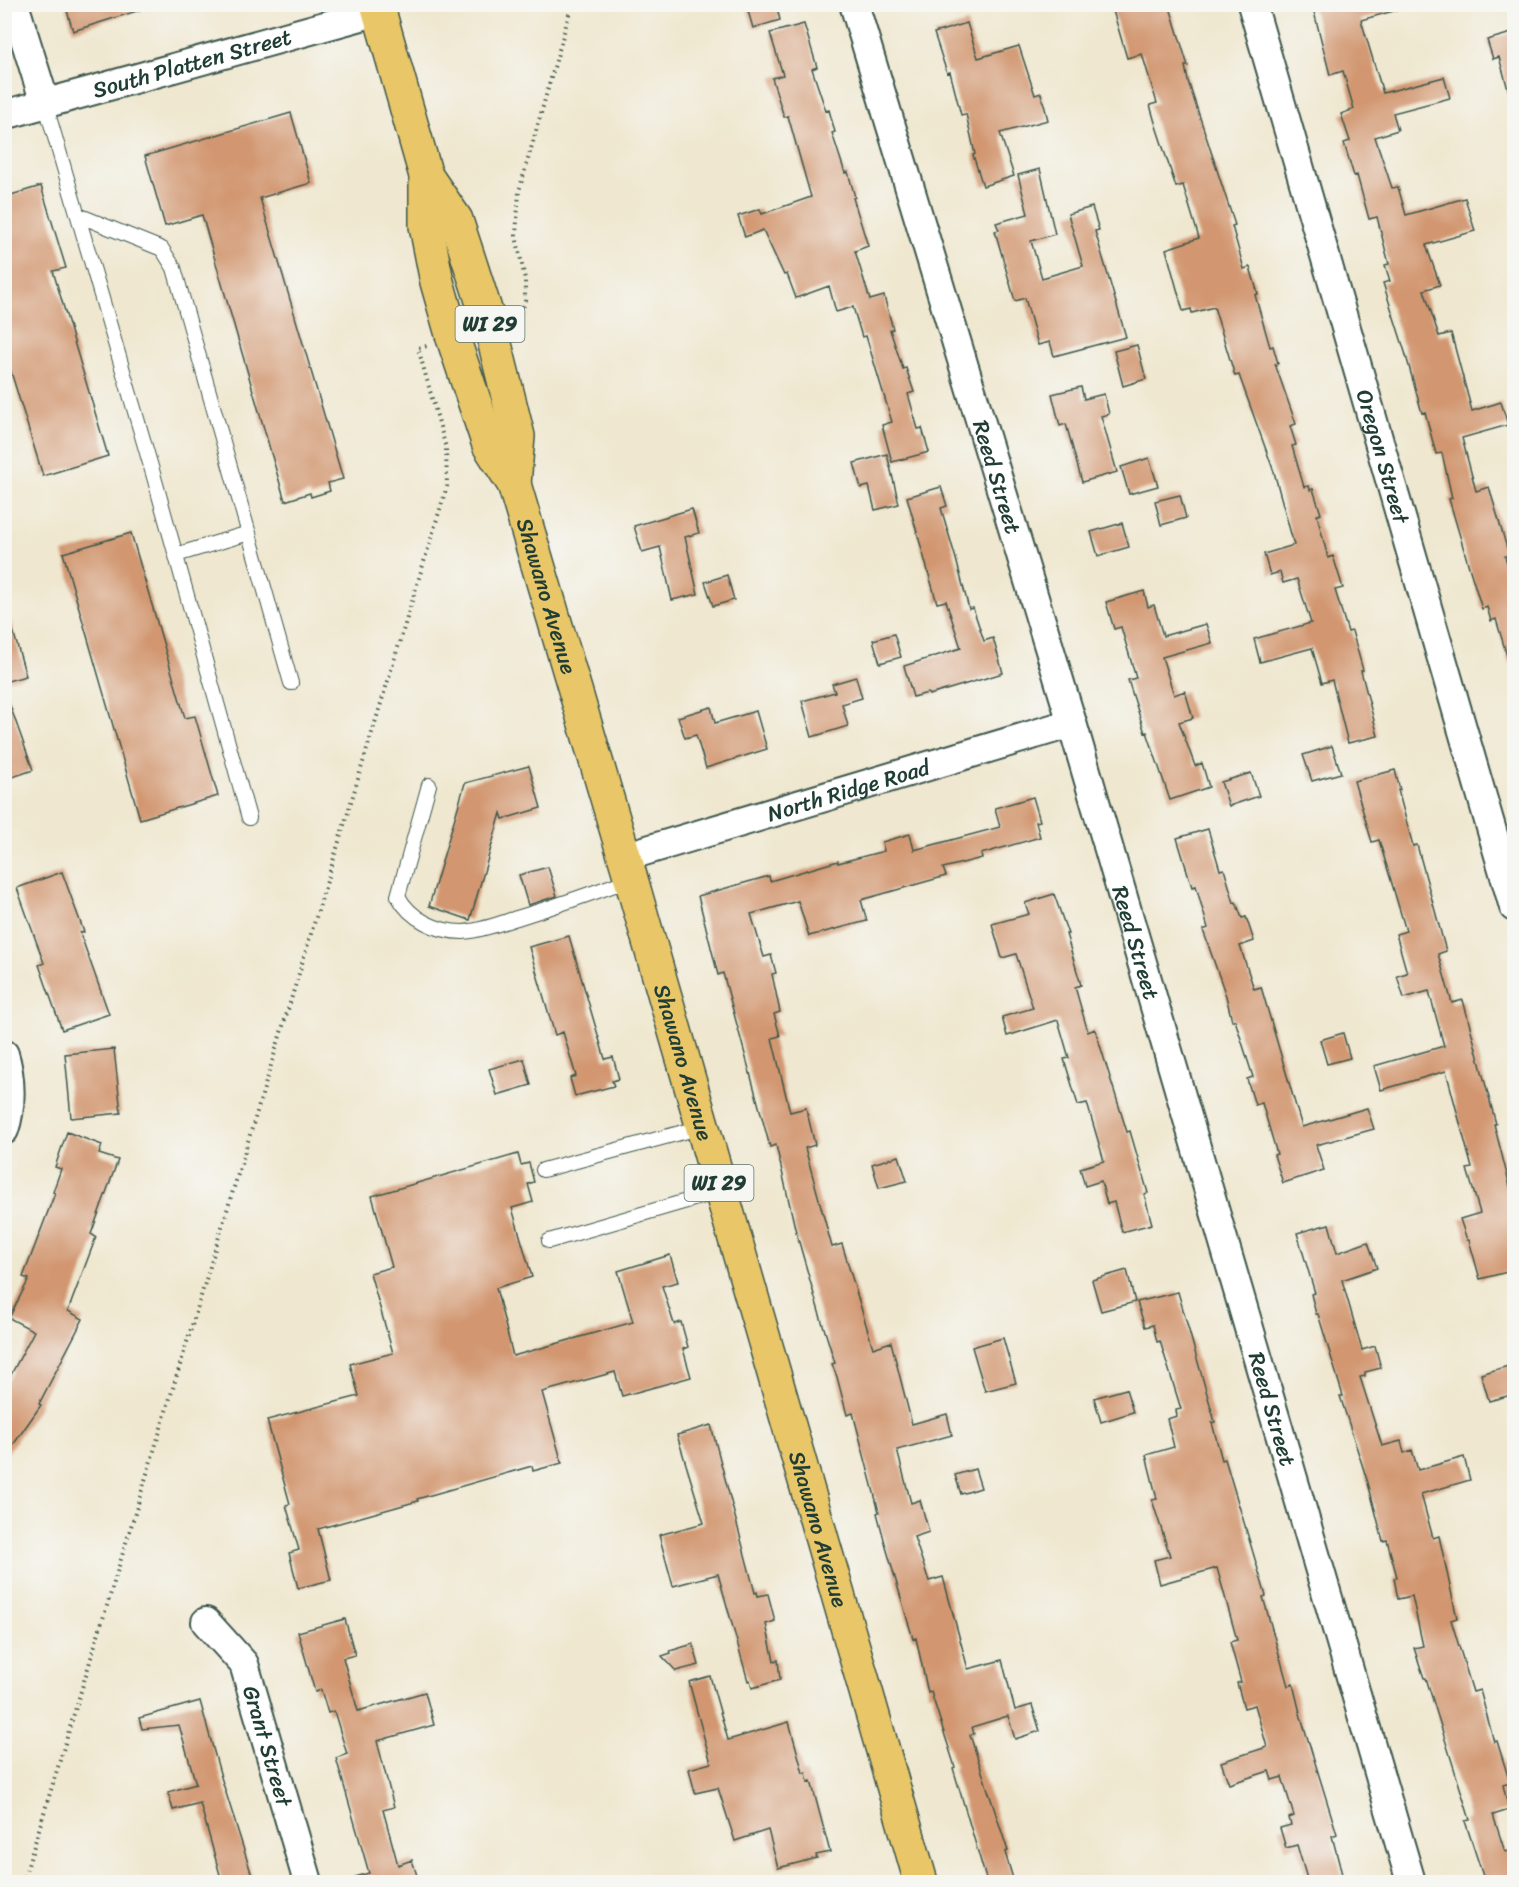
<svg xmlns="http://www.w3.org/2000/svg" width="1519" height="1887" font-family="Sriracha,sans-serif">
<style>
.building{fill:#d29771}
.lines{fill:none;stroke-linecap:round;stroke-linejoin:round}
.lane-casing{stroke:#3e564b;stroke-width:16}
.street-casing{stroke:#3e564b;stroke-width:32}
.primary-casing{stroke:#3e564b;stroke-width:36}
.path{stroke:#3e564b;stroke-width:4;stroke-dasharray:1.5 4.5;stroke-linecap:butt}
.lane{stroke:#fff;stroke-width:14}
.street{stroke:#fff;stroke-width:28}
.primary{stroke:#e9c769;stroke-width:33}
.labels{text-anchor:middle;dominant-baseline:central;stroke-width:5;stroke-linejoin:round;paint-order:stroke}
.shield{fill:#f6f6f2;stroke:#60746d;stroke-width:1.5}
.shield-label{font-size:21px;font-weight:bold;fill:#1f3d34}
.street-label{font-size:22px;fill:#1f3d34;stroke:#f6f6f2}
</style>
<rect width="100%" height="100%" fill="#f6f6f2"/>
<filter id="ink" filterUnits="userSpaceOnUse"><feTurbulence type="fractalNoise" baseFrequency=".0167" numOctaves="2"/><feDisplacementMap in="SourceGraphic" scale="12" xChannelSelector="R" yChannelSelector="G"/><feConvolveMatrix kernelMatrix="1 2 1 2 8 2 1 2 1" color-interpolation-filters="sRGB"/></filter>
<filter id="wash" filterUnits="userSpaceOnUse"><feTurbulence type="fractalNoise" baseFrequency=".008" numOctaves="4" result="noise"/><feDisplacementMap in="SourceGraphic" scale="24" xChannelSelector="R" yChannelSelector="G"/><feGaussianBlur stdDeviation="1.35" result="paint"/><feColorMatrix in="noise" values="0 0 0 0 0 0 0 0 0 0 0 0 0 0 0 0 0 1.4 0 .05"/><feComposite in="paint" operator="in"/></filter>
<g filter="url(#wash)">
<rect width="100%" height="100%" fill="#efe7cf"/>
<g id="blocks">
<path class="building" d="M65 4H139L140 10 73 31Z
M746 4H776L780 20 753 28Z
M1111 4H1169L1188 66H1185L1188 81 1235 225 1232 226 1244 269 1250 267 1258 294 1255 295 1270 347 1273 346 1278 363 1275 364 1296 424 1290 426 1296 445 1292 446 1304 487 1309 486 1310 490 1313 489 1321 514 1317 515 1328 558 1333 556 1343 588 1335 590 1348 632 1352 631 1363 670 1361 671 1378 736 1348 743 1332 680 1322 683 1312 648 1260 662 1254 639 1311 623 1297 579 1283 583 1280 572 1270 575 1264 554 1294 545 1274 472 1239 375 1235 376 1214 307 1192 313 1191 309 1183 311 1166 249 1199 238 1183 185 1176 187 1156 126 1150 105 1157 103 1142 54 1127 58Z
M1312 4H1396L1397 10 1361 20 1383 93 1444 77 1450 98 1393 113 1398 130 1375 137 1392 188 1398 187 1406 215 1465 198 1475 231 1426 245 1440 285 1424 290 1439 336 1451 333 1472 411 1501 402 1508 425 1462 438 1476 491 1489 487 1509 555 1505 556 1515 590V662L1509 663 1496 619 1491 621 1487 607 1482 609 1469 567 1449 499 1452 498 1442 453 1436 454 1425 412 1422 413 1405 352 1383 283 1390 281 1385 265 1389 264 1377 217 1369 219 1357 175 1354 176 1344 143 1350 141 1341 114 1354 109 1343 71 1330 75Z
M967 23 978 58 1019 46 1035 95 1041 93 1048 120 1000 133 1014 176 983 186 973 155 975 154 966 114 961 115 950 72 947 73 934 33Z
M804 24 817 67 812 69 826 111 829 110 835 132 832 133 845 173 848 172 855 197 853 198 868 246 855 251 870 300 884 296 893 329 890 330 903 369 906 368 914 392 908 394 918 429 922 428 929 452 892 462 882 425 892 422 866 336 862 337 853 307 836 312 829 286 796 298 787 274 784 275 763 230 745 237 738 216 760 209 762 214 811 197 788 116 784 117 772 78 783 75 770 33Z
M1515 32V92L1509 93 1499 57 1493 59 1487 40Z
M291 113 311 183 260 198 343 479 328 483 330 491 311 497 310 493 285 501 202 215 165 226 145 156Z
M1040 169 1055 234 1031 241 1042 278 1083 266 1068 214 1092 207 1099 230 1095 231 1126 337 1054 356 1050 342 1038 345 1025 298 1015 301 995 231 999 230 996 223 1028 214 1018 175Z
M41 186 66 268 53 271 108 456 43 476 4 349V197Z
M1137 345 1146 379 1123 386 1114 351Z
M1081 387 1084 399 1104 394 1109 414 1101 416 1117 472 1082 482 1066 424 1060 426 1052 394Z
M887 454 899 504 875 510 869 486 861 488 854 463Z
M1149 458 1158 486 1129 494 1121 467Z
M941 487 947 506 941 508 956 559 969 609 973 608 984 641 993 638 1003 673 929 695 928 693 913 697 904 666 961 648 946 601 937 603 907 497Z
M1180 495 1186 518 1161 525 1155 501Z
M692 509 699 533 685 537 698 594 672 600 660 547 642 552 634 526Z
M1122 523 1129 547 1098 556 1091 532Z
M131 533 185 718 195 716 218 796 140 819 63 553Z
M727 575 734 600 713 606 705 582Z
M1144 591 1148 607 1154 605 1163 636 1206 624 1212 643 1162 657 1174 695 1185 691 1193 718 1179 722 1195 766 1202 763 1209 787 1170 800 1147 732 1145 733 1128 680 1136 678 1121 627 1114 629 1106 602Z
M10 620 26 676 4 682V621Z
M894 634 901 657 880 663 873 640Z
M856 677 862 698 842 704 848 726 812 737 802 701 835 692 832 684Z
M7 697 33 770 4 780V698Z
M711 707 715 723 756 711 767 749 706 768 696 735 685 738 678 717Z
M1332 746 1341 773 1312 781 1303 755Z
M529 766 541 808 503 819 501 813 470 920 429 906 465 783Z
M1395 770 1400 790H1398L1413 846 1417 845 1446 951 1438 954 1452 1003 1463 1000 1496 1124H1494L1515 1206V1270L1480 1279 1469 1240H1467L1460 1219 1480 1213 1467 1169 1472 1168 1446 1071 1381 1090 1374 1066 1444 1046 1429 991 1404 998 1397 976 1407 973 1396 934 1406 931 1379 840 1372 842 1354 781Z
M1251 773 1259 796 1229 806 1221 782Z
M1033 797 1040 821 1036 822 1040 837 981 854 982 858 943 868 946 876 861 900 867 921 809 936 798 901 751 914 764 957 771 955 776 973 772 974 780 1012 774 1014 780 1036 772 1038 790 1112 806 1108 815 1145 805 1148 832 1247 842 1244 873 1348 891 1342 912 1424 947 1414 952 1435 897 1450 911 1503 920 1500 929 1532 914 1537 929 1581 943 1577 968 1669 1002 1660 1015 1710 1032 1705 1040 1731 1015 1739 1008 1716 972 1727 974 1734 970 1735 1008 1851 1005 1852 1014 1882H987L953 1768 955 1767 931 1692 928 1693 916 1638 913 1639 886 1547 877 1513 879 1512 853 1413 847 1415 837 1377 832 1364 835 1363 819 1312 795 1228 776 1145 770 1147 723 973 718 975 698 896 769 876 770 881 838 861V863L884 851 882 842 910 834 914 850 1000 827 995 808Z
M1208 829 1220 870 1224 869 1234 903 1236 902 1242 918 1246 917 1254 941 1240 946 1254 989 1261 987 1302 1127 1367 1108 1374 1129 1316 1145 1324 1170 1283 1183 1274 1155 1277 1154 1262 1103 1255 1105 1247 1079 1253 1077 1235 1020 1232 1021 1226 996 1203 930 1208 928 1196 886 1192 887 1177 838Z
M548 867 557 896 528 905 519 875Z
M62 872 84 932 80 933 109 1014 62 1030 39 965 44 963 17 888Z
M1054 894 1068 934H1066L1081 985 1075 987 1088 1032 1095 1029 1127 1132 1130 1131 1148 1193 1144 1194 1152 1224 1122 1232 1114 1202 1107 1204 1101 1181 1085 1186 1080 1168 1104 1161 1087 1103 1078 1105 1064 1059 1069 1058 1058 1020 1007 1036 1002 1017 1033 1008 1016 954 1002 958 992 924 1029 914 1025 903Z
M569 936 605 1059 613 1057 619 1079 612 1081 614 1086 575 1096 570 1078 576 1076 563 1032 555 1035 529 947Z
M1343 1033 1350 1058 1327 1064 1320 1040Z
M114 1049 121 1113 71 1118 65 1054Z
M524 1059 531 1085 497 1095 489 1069Z
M67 1132 102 1145 99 1154 118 1160 91 1234 96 1237 68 1311 83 1319 39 1404 41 1405 4 1458V1388L34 1331 9 1318 29 1279 23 1277 55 1193 53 1192 61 1169 55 1167Z
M518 1154 521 1165 529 1163 534 1182 528 1184 533 1202 512 1208 532 1277 496 1288 513 1356 633 1322 618 1271 670 1255 678 1282 662 1286 674 1324 681 1322 688 1347 683 1349 691 1377 622 1396 615 1372 542 1392 562 1463 533 1471 532 1466 417 1499 418 1501 318 1529 331 1580 298 1588 289 1553 299 1550 286 1505 290 1504 267 1420 359 1396 350 1364 393 1353 370 1273 392 1267 372 1196Z
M899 1156 907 1181 879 1188 872 1164Z
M1329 1224 1337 1253 1368 1242 1377 1268 1342 1280 1362 1350 1375 1346 1381 1368 1365 1372V1376L1360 1377 1382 1446 1401 1441 1404 1453 1412 1450 1418 1470 1464 1457 1470 1480 1421 1494 1433 1538 1439 1536 1457 1618 1451 1620 1473 1692 1480 1690 1494 1742 1497 1741 1510 1783 1503 1785 1509 1810 1493 1815 1505 1852 1515 1850V1882H1485L1465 1821 1470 1820 1426 1678H1424L1414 1648 1423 1646 1412 1596 1398 1599 1394 1578 1397 1577 1387 1540 1383 1541 1368 1483 1340 1396H1343L1318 1314H1316L1311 1294 1315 1293 1297 1233Z
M1127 1270 1135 1302 1101 1311 1092 1280Z
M1178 1292 1215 1422 1212 1423 1222 1460 1225 1459 1266 1596 1263 1597 1288 1686 1293 1684 1301 1717 1337 1834 1332 1836 1344 1882H1308L1297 1845 1286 1848 1280 1828 1291 1825 1289 1818 1294 1816 1282 1777 1272 1780 1269 1771 1229 1784 1221 1762 1267 1747 1255 1705 1244 1708 1237 1683 1241 1682 1230 1642 1237 1640 1217 1568 1160 1584 1154 1560 1170 1556 1152 1500 1157 1499 1146 1455 1174 1447 1167 1419 1177 1416 1176 1410 1181 1409 1160 1341 1157 1342 1153 1325 1145 1327 1137 1302Z
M1003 1338 1016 1383 985 1391 972 1347Z
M1515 1364V1394L1489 1401 1481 1374Z
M1126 1389 1133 1412 1101 1422 1094 1398Z
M711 1425 755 1593 757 1592 758 1596 768 1594 775 1621 766 1624 774 1661 778 1660 780 1680 752 1688 750 1680 748 1681 718 1574 673 1586 659 1535 704 1523 677 1435Z
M975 1469 981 1488 961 1494 955 1475Z
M345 1619 355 1655 343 1658 358 1711 425 1692 434 1725 377 1741 394 1807 383 1810 398 1865 412 1860 419 1882H356L355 1877 369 1873 336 1758 347 1754 334 1711 328 1713 321 1690 315 1692 298 1632Z
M693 1644 699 1665 676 1671 662 1656 671 1653 670 1651Z
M710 1676 728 1740 789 1722 803 1773H806L808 1782 811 1781 830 1852 816 1855 817 1858 778 1868 768 1830 735 1841 718 1788 695 1793 689 1769 711 1763 689 1682Z
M200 1701 221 1777 254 1882H222L200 1803 173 1810 168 1792 196 1784 179 1725 142 1729 139 1718Z"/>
</g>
</g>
<g filter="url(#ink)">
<use href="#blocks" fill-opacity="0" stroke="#3e564b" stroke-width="1.5"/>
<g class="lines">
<g class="lane-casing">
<path id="lane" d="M45 103 154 477 249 818
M78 215 162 249 174 268 291 683
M176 555 249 533
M429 785 398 896C410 919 437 932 463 932 481 931 501 923 517 918 556 906 593 893 631 879
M543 1170 702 1127
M549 1241 721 1191"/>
</g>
<g class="street-casing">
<g id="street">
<path d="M14 4 45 103"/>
<path id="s1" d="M854 4 1072 723 1411 1882"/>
<path id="s2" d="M1252 4 1514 907"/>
<path id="s3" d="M4 115 379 11"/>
<path id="s4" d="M624 857 1072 723"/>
<path d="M4 1054C11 1077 12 1107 4 1130"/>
<path id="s5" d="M206 1622 244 1664 308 1882"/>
</g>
</g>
<g class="primary-casing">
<g id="primary">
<path id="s6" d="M377 4 426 176V226L437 282 453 338 489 445 514 484 631 879 921 1882"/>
<path d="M426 176 456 220 491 328 518 436 514 484"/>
</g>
</g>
<path class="path" d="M517 317 525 304V279L516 236 519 191 572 4
M23 1882 447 486 446 448 418 348 427 346"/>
<use href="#lane" class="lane"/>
<use href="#street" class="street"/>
<use href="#primary" class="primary"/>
</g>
</g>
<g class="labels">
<g class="shield">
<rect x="455.5" y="306" width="69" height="36" rx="4.5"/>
<rect x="684.5" y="1165" width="69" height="36" rx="4.5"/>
</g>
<g class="shield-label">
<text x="490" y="324">WI 29</text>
<text x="719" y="1183">WI 29</text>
</g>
<g class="street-label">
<text stroke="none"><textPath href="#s3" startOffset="195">South Platten Street</textPath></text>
<text stroke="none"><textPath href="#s2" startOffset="471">Oregon Street</textPath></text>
<text stroke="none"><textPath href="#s1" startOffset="494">Reed Street</textPath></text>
<text stroke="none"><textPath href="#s6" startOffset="620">Shawano Avenue</textPath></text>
<text stroke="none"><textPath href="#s4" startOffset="234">North Ridge Road</textPath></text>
<text stroke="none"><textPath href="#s1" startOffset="980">Reed Street</textPath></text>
<text stroke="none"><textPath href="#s6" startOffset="1106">Shawano Avenue</textPath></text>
<text stroke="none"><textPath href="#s1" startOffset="1466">Reed Street</textPath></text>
<text stroke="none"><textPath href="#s6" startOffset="1592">Shawano Avenue</textPath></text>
<text stroke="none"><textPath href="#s5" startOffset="142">Grant Street</textPath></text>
</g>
</g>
<rect width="1519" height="1887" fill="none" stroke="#f6f6f2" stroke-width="24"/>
</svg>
